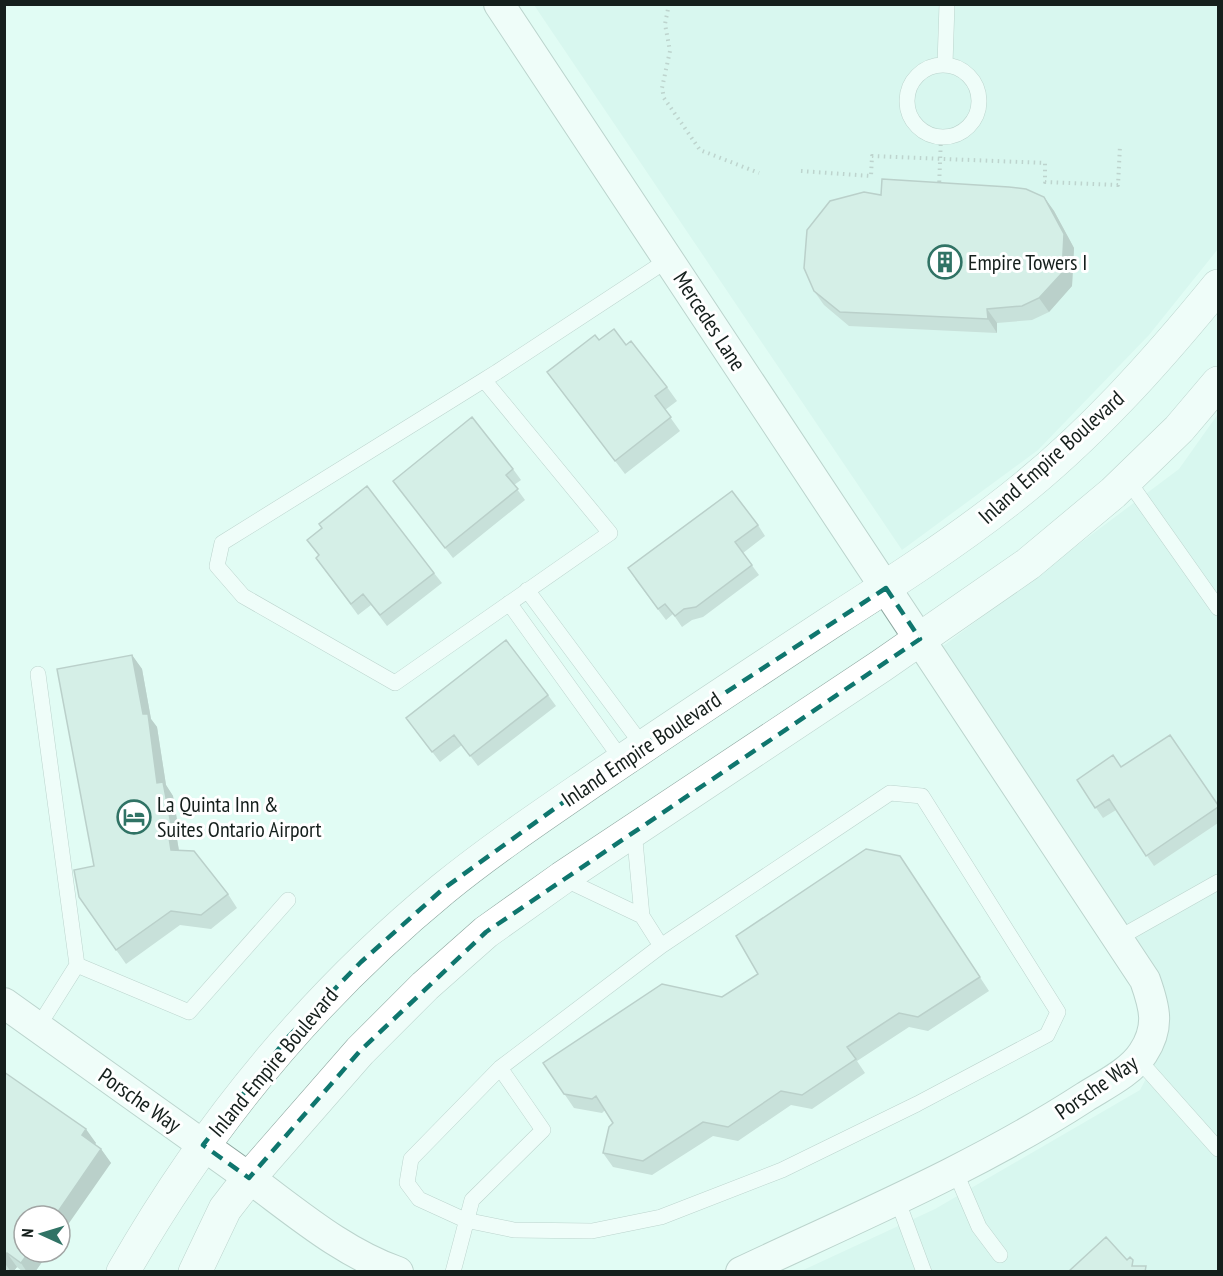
<svg xmlns="http://www.w3.org/2000/svg" width="1223" height="1276" font-family="'PT Sans Narrow',sans-serif">
<style>
.built{fill:#cdf1e8}
.lines{fill:none;stroke-linecap:round;stroke-linejoin:round}
.lane-casing{stroke:#8ca59e;stroke-width:16}
.street-casing{stroke:#8ca59e;stroke-width:32}
.secondary-casing{stroke:#8ca59e;stroke-width:34}
.path{stroke:#91a59f;stroke-width:4;stroke-dasharray:1.5 4.5;stroke-linecap:butt}
.lane{stroke:#fff;stroke-width:15}
.street{stroke:#fff;stroke-width:30}
.secondary{stroke:#fff;stroke-width:33}
.wall{fill:#a9c0ba}
.shaded-wall{fill:#8a9c97}
.building{fill:#c5dfd8;stroke:#8a9c97;stroke-width:1.5}
.marked{fill:none;stroke:#0f766e;stroke-width:4.5;stroke-dasharray:12 8;stroke-linejoin:round}
.labels{text-anchor:middle;dominant-baseline:central;stroke-width:6;stroke-linejoin:round;paint-order:stroke}
.poi-label{font-size:22px;fill:#151f1c;stroke:#fff;text-anchor:start}
.street-label{font-size:22px;fill:#151f1c;stroke:#fff}
</style>
<rect width="100%" height="100%" fill="#e1fcf4"/>
<path class="built" d="M534 5H1218V249L1149 335 1038 450 902 550Z
M1218 414V1271L799 1272 935 1209 1140 1090 1164 1045 1154 986 939 649 1179 469Z"/>
<g class="lines">
<g class="lane-casing">
<path id="lane" d="M945 64 947 4
M907 101a36 36 0 1 1 72 0a36 36 0 1 1-72 0Z
M484 380 610 533 395 683 243 596 217 566 222 543 484 380 497 372 669 259
M1127 479 1218 608
M527 590 643 746
M509 603 622 760
M38 674 77 965 38 1027
M890 793 922 796 1058 1012 1047 1035 917 1104 782 1170 661 1217 592 1231 514 1230 465 1220 419 1199 407 1183 411 1159 500 1068 661 946Z
M634 830 642 916 661 946
M562 878 642 916
M1117 939 1218 882
M77 965 189 1012 288 900
M1138 1059 1218 1149
M955 1171 979 1227 1000 1255
M897 1199 924 1272
M453 1272 472 1200 543 1130 500 1068"/>
</g>
<g class="street-casing">
<path id="street" d="M499 4 1145 980C1155 1008 1160 1027 1143 1053 1131 1072 1104 1085 1085 1097 977 1167 858 1217 741 1272
M4 1003C82 1059 160 1114 238 1170 289 1206 338 1251 398 1272"/>
</g>
<g class="secondary-casing">
<path id="secondary" d="M123 1272C206 1126 313 996 443 889 491 850 543 815 594 780 673 726 752 674 831 622 892 583 953 544 1010 499 1088 438 1156 362 1218 286
M195 1272 225 1209 249 1178 360 1051 425 986 486 932 562 878 881 666 1028 564 1113 493 1179 429 1218 383"/>
</g>
<path class="path" d="M669 4 665 24 670 51 662 88 664 98 700 150 759 173
M801 171 871 176 872 156 1045 163V182L1118 185 1120 146
M939 188 941 137"/>
<use href="#lane" class="lane"/>
<use href="#street" class="street"/>
<use href="#secondary" class="secondary"/>
</g>
<path class="wall" d="M881 195 1044 197 1054 211 1074 248 1072 286 1049 312 1032 320 997 323V333L849 326 824 305 814 291Z
M599 340 667 387 677 401 665 410 680 431 625 474 547 372Z
M513 469 521 480 514 485 525 500 453 558 393 481Z
M319 524 434 573 442 583 387 626 371 605 358 615 316 558 319 556 307 540 322 528Z
M758 525 765 536 743 553 759 575 703 617 692 620 682 627 673 614 666 620 635 579Z
M132 655 142 669 151 719 157 727 166 785 173 796 180 838 177 839 179 850 228 894 237 908 211 929 180 925 126 964 79 897 94 866Z
M548 695 556 706 478 766 462 745 440 762 406 718Z
M1121 767 1218 805V823L1154 866 1116 810 1103 818 1077 780Z
M900 856 989 991 928 1031 909 1027 857 1061 865 1073 812 1109 791 1105 738 1141 713 1136 652 1175 613 1167 603 1153 613 1123 605 1110 602 1113 574 1108 543 1063 722 997 758 974Z
M4 1072 96 1143 95 1144 101 1149 111 1163 24 1252H49L35 1272H23L17 1267 13 1272H10L4 1268Z"/>
<path class="shaded-wall" d="M1044 197 1054 211 1074 248 1072 286 1049 312 1039 298Z
M987 309 997 323V333L988 319Z
M132 655 142 669 151 719 157 727 166 785 173 796 180 838 171 824 157 783Z
M167 825 177 839 181 864 171 850Z
M86 1129 96 1143 91 1149 82 1135Z
M101 1149 111 1163 60 1236V1216H55Z
M29 1252H49L35 1272H27L21 1263Z
M7 1253 17 1267 13 1272H11L4 1262V1256Z"/>
<path class="building" d="M882 179 1009 187 1026 189 1044 197 1064 234 1062 273 1039 298 1022 306 987 309 988 319 840 312 814 291 804 268 807 230 830 201 864 192 881 195Z
M614 329 626 345 631 341 667 387 655 396 671 417 615 461 547 372 595 335 599 340Z
M472 417 513 469 506 475 518 489 445 548 393 481Z
M367 486 434 573 380 615 363 594 351 604 316 558 319 555 307 540 322 528 319 524Z
M732 491 758 525 735 542 752 565 696 607 684 609 675 616 665 604 658 609 628 568Z
M506 640 548 695 470 756 454 735 432 752 406 718Z
M132 655 143 714H148L157 783 163 782 171 824 167 825 171 850 194 851 228 894 201 915 171 911 116 950 79 897 74 870 94 866 57 669Z
M1170 735 1218 805V807L1146 856 1109 799 1095 808 1077 780 1113 755 1121 767Z
M866 849 900 856 980 977 918 1017 899 1013 847 1047 856 1059 802 1095 781 1091 728 1127 703 1122 643 1161 603 1153 609 1127 613 1123 596 1096 592 1099 564 1094 543 1063 662 984 722 997 758 974 736 936Z
M4 1072 86 1129 82 1135 101 1149 55 1216H24V1252H29L21 1263 7 1253 4 1256Z
M1106 1237 1127 1260 1130 1257 1133 1260 1132 1266H1146L1145 1272H1068Z"/>
<path d="M0 0H1223V1276H0ZM886 588 920 639 486 932 360 1051 249 1178 203 1145 288 1037 361 962 443 889 622 760Z" fill="#e1fcf4" fill-opacity=".55" fill-rule="evenodd"/>
<path class="marked" d="M886 588 920 639 486 932 360 1051 249 1178 203 1145 288 1037 361 962 443 889 622 760Z"/>
<defs>
<g id="building-ring" transform="scale(1.725)"><circle r="9.5" fill="#fff" stroke="#307365" stroke-width="1.5"/><path d="M-4-6H4V6H1V3H-1V6H-4ZM-2.5-4.3h1.7v1.8h-1.7ZM.8-4.3h1.7v1.8H.8ZM-2.5-1h1.7V.8h-1.7ZM.8-1h1.7V.8H.8Z" fill="#307365"/></g>
<g id="hotel-ring" transform="scale(1.725)"><circle r="9.5" fill="#fff" stroke="#307365" stroke-width="1.5"/><path d="M-6-4.5h1.5V1H6V5H4.5V3h-9V5H-6ZM-4 0a1.8 1.8 0 1 1 3.6 0ZM.5 0V-2.5h3Q6-2.5 6 0Z" fill="#307365"/></g>
</defs>
<g fill-rule="evenodd">
<use href="#building-ring" x="945" y="262"/>
<use href="#hotel-ring" x="134" y="817"/>
</g>
<g class="labels">
<g class="poi-label">
<text x="968" y="262">Empire Towers I</text>
<text x="157" y="804">La Quinta Inn &amp;<tspan x="157" dy="25">Suites Ontario Airport</tspan></text>
</g>
<g class="street-label">
<text transform="translate(710 321) rotate(57)">Mercedes Lane</text>
<text transform="translate(1051 457) rotate(-42)">Inland Empire Boulevard</text>
<text transform="translate(641 749) rotate(-34)">Inland Empire Boulevard</text>
<text transform="translate(273 1062) rotate(-50)">Inland Empire Boulevard</text>
<text transform="translate(1096 1087) rotate(-35)">Porsche Way</text>
<text transform="translate(140 1100) rotate(35)">Porsche Way</text>
</g>
</g>
<rect width="1223" height="1276" fill="none" stroke="#151f1c" stroke-width="12"/>
<g transform="translate(42 1234) rotate(274)"><circle r="28" fill="#ffffff" stroke="#a1a5a4" stroke-width="1.5"/>
<path d="M0-4.5L10 22L0 15L-10 22Z" fill="#307365"/>
<text y="-9" font-size="16" font-weight="bold" text-anchor="middle" fill="#151f1c">N</text>
</g>
</svg>
